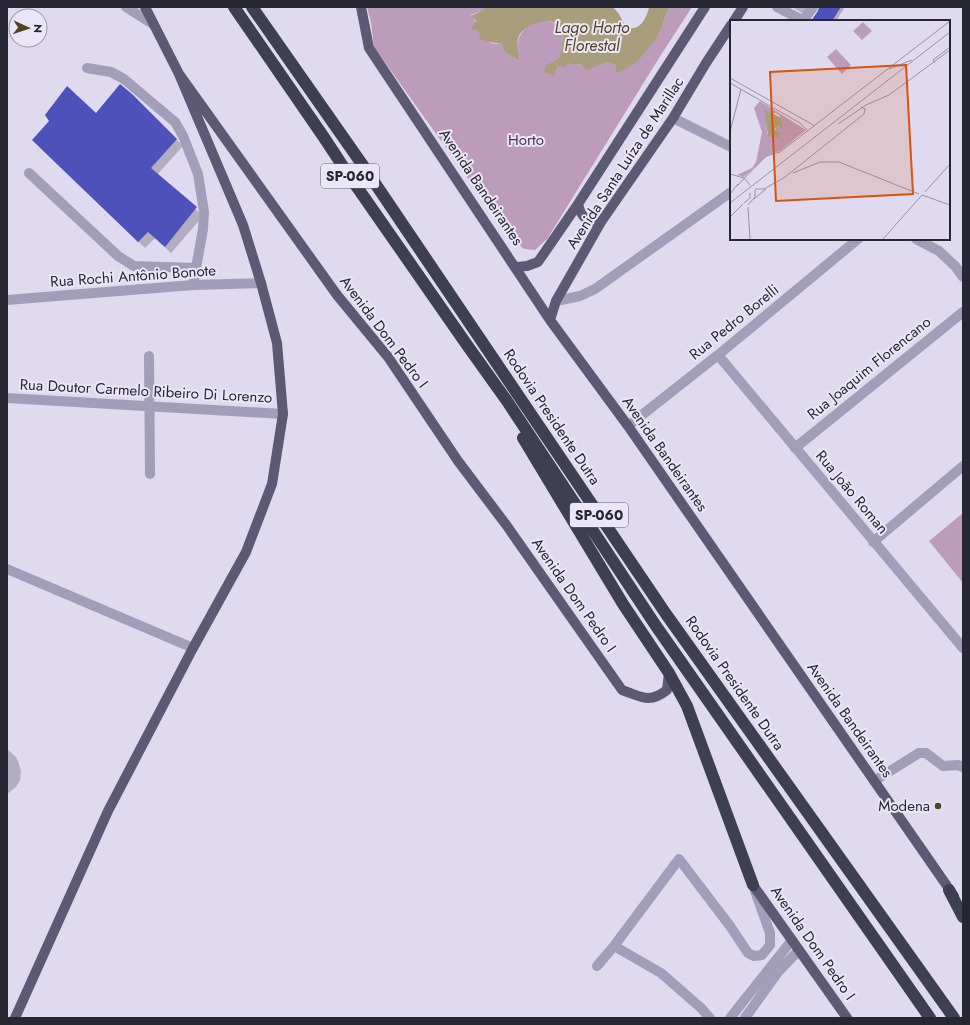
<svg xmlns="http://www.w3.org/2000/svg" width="970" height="1025" font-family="Jost,sans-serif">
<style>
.green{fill:#bc9cba}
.water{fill:#a99e7c}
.shadow{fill:#0003}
.building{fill:#4d52ba}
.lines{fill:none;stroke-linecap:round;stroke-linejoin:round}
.minor{stroke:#a29db9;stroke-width:10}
.major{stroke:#5b5973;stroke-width:10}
.highway{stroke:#3f3f53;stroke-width:12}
.poi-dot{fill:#504521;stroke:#eae6f7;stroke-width:1.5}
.labels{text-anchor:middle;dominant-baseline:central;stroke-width:4;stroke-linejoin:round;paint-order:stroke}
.shield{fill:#eae6f7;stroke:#62606e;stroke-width:1}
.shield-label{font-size:14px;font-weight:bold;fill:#272733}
.park-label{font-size:15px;fill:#4e2d4c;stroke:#eae6f7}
.street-label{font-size:15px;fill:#272733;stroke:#eae6f7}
.poi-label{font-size:15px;fill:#272733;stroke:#eae6f7;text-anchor:end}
.water-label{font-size:16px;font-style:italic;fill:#504521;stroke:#eae6f7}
.inset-road{fill:none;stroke:#9592a4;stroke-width:1}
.view{fill:#d55410;fill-opacity:0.15;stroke:#d55410;stroke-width:2}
.inset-edge{fill:none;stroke:#272733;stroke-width:2}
</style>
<rect width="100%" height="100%" fill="#dfdaef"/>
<path class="green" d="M367 7H485L483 10 471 15C478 23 479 36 489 42 492 44 498 44 501 44L505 53 520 61C519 53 516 43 520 36 524 26 538 19 549 21 555 22 558 26 562 30V53L556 62 555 76 558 66 567 62 575 65 582 64 597 66 608 62 616 66 647 48 659 35 669 7H692L659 58 547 239 535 250 524 249 509 236 374 47 371 22Z
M963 513V583L929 541Z"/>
<path class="water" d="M485 7H612C615 9 617 11 619 14 621 17 622 21 624 23 636 37 647 19 649 7H669L659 35 637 62 622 71 616 73V66L608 62 586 70 582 64 575 65 568 63 566 67 558 66 555 76 544 72 546 65C557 61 562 58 562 46 562 41 563 35 562 30 556 13 525 23 519 36 516 44 519 53 520 61L505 53 501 44 489 42 480 39 479 31 471 29 476 21 471 16 483 10Z"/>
<path class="shadow" d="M792 7H810L804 14Z
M820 7H845L836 21H812Z
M131 95 183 146 157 175 203 216 171 253 155 238 145 248 39 147Z
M7 749 16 757 19 764 21 771 20 780 16 787 7 794Z"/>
<path class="building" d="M819 7H841L832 21H811L818 11Z
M120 84 132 94 177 139 151 168 197 207 165 247 148 232 138 242 32 140 49 121 45 115 67 86 96 113Z"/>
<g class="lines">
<path class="minor" d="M126 7 153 24
M777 7 800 19 805 18 813 7
M87 68 111 72 124 79 175 122 183 136 198 174 204 212 203 229 193 285
M673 118 731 147
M29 173 118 256 134 266 195 268
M916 239 939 251 955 266 963 277
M7 300 193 285 261 283
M556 301 580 296 595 289 731 192
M718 355 963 648
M149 356 150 474
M7 398 283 414
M628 426 718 355 858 239
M795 448 963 312
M873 542 963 466
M7 569 193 648
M874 781 919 753H926L943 766 958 765 963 767
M614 946 661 973 701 1008 710 1018
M597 966 614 946 679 859 730 926 748 953 754 956 762 955 770 945V933L755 891
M730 1018 792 940
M745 1018 778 972 799 950"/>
<path class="major" d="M145 7 179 74 337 295 388 357 458 461 507 526 622 690C642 697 649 704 667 690L669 673
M361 7 369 48 550 320 628 426 954 896
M734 21 743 7
M578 204C581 217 587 223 601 222
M517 267 527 266 538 262 578 204 705 7
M550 320 556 301 601 222 673 118 706 63 731 25
M753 885 847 1018
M15 1018 108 811 193 648 246 552 272 484 283 414 277 343 261 283 243 225 179 74"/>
<path class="highway" d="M234 7 323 136 350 177 467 345 507 401 656 626 930 1018
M252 7 364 167 666 614 954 1018
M523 438 623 604 669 673 687 706 753 885
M949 890 963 917"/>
</g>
<circle class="poi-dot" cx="938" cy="806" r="4"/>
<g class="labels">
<g class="shield">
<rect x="321" y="164" width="58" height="24" rx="3"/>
<rect x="570" y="503" width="58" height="24" rx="3"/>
</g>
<g class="shield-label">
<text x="350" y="176">SP-060</text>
<text x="599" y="515">SP-060</text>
</g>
<g class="park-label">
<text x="526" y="140">Horto</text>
</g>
<g class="street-label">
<text transform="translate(625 163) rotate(-57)">Avenida Santa Luíza de Marillac</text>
<text transform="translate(481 187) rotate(56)">Avenida Bandeirantes</text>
<text transform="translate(133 276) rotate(-4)">Rua Rochi Antônio Bonote</text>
<text transform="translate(734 322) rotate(-39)">Rua Pedro Borelli</text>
<text transform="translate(384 332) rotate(53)">Avenida Dom Pedro I</text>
<text transform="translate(869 368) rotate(-39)">Rua Joaquim Florencano</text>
<text transform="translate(146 391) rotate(3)">Rua Doutor Carmelo Ribeiro Di Lorenzo</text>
<text transform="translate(552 417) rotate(56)">Rodovia Presidente Dutra</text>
<text transform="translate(665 454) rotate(55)">Avenida Bandeirantes</text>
<text transform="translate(852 492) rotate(50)">Rua João Roman</text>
<text transform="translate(574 595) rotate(55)">Avenida Dom Pedro I</text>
<text transform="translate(735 683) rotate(55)">Rodovia Presidente Dutra</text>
<text transform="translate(850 720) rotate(55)">Avenida Bandeirantes</text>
<text transform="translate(813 943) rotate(55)">Avenida Dom Pedro I</text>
</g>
<g class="poi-label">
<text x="930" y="806">Modena</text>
</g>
<g class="water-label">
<text x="592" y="27">Lago Horto<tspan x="592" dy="18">Florestal</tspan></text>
</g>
</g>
<g transform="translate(730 20)">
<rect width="220" height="220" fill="#dfdaef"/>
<path d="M133 2 142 11 132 20 123 11ZM106 29 121 45 112 54 97 37ZM30 81 76 110 50 131 38 135 14 157 7 155 22 148 26 142 32 112 24 88ZM46 93 50 96 51 106 46 107V111L51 112 46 118 37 114 36 95Z" fill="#bc9cba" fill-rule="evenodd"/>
<path d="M34 89 51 98 52 108 49 106 45 108 46 111 51 112 47 118 38 116Z" fill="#a99e7c"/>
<path class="inset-road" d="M205 43 203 40 220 27M159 49 182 40M0 58 85 106M0 63 70 103 78 111M159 75 220 30M108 104 136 85 159 75M0 112 11 69M63 153 90 142H109L189 174M0 154 14 158 20 165M7 166 36 136 50 132 220 1M25 169H34L55 157 134 94 135 89 131 87M195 172 220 144M0 174 8 164M192 175 220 185M24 179 36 169M0 183 220 12M14 183 20 178V173M18 185 25 177V170M18 187 20 219M0 197 13 184M153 219 192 175"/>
<path class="view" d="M176 45 183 174 46 181 40 52Z"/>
<rect width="220" height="220" class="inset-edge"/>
</g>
<rect width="970" height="1025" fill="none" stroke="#272733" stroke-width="16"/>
<g transform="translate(28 28) rotate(93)"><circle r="19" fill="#eae6f7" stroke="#9c9aa9"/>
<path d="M0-3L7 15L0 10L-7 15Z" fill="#504521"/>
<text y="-6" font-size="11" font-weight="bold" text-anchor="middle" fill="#272733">N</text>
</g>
</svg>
